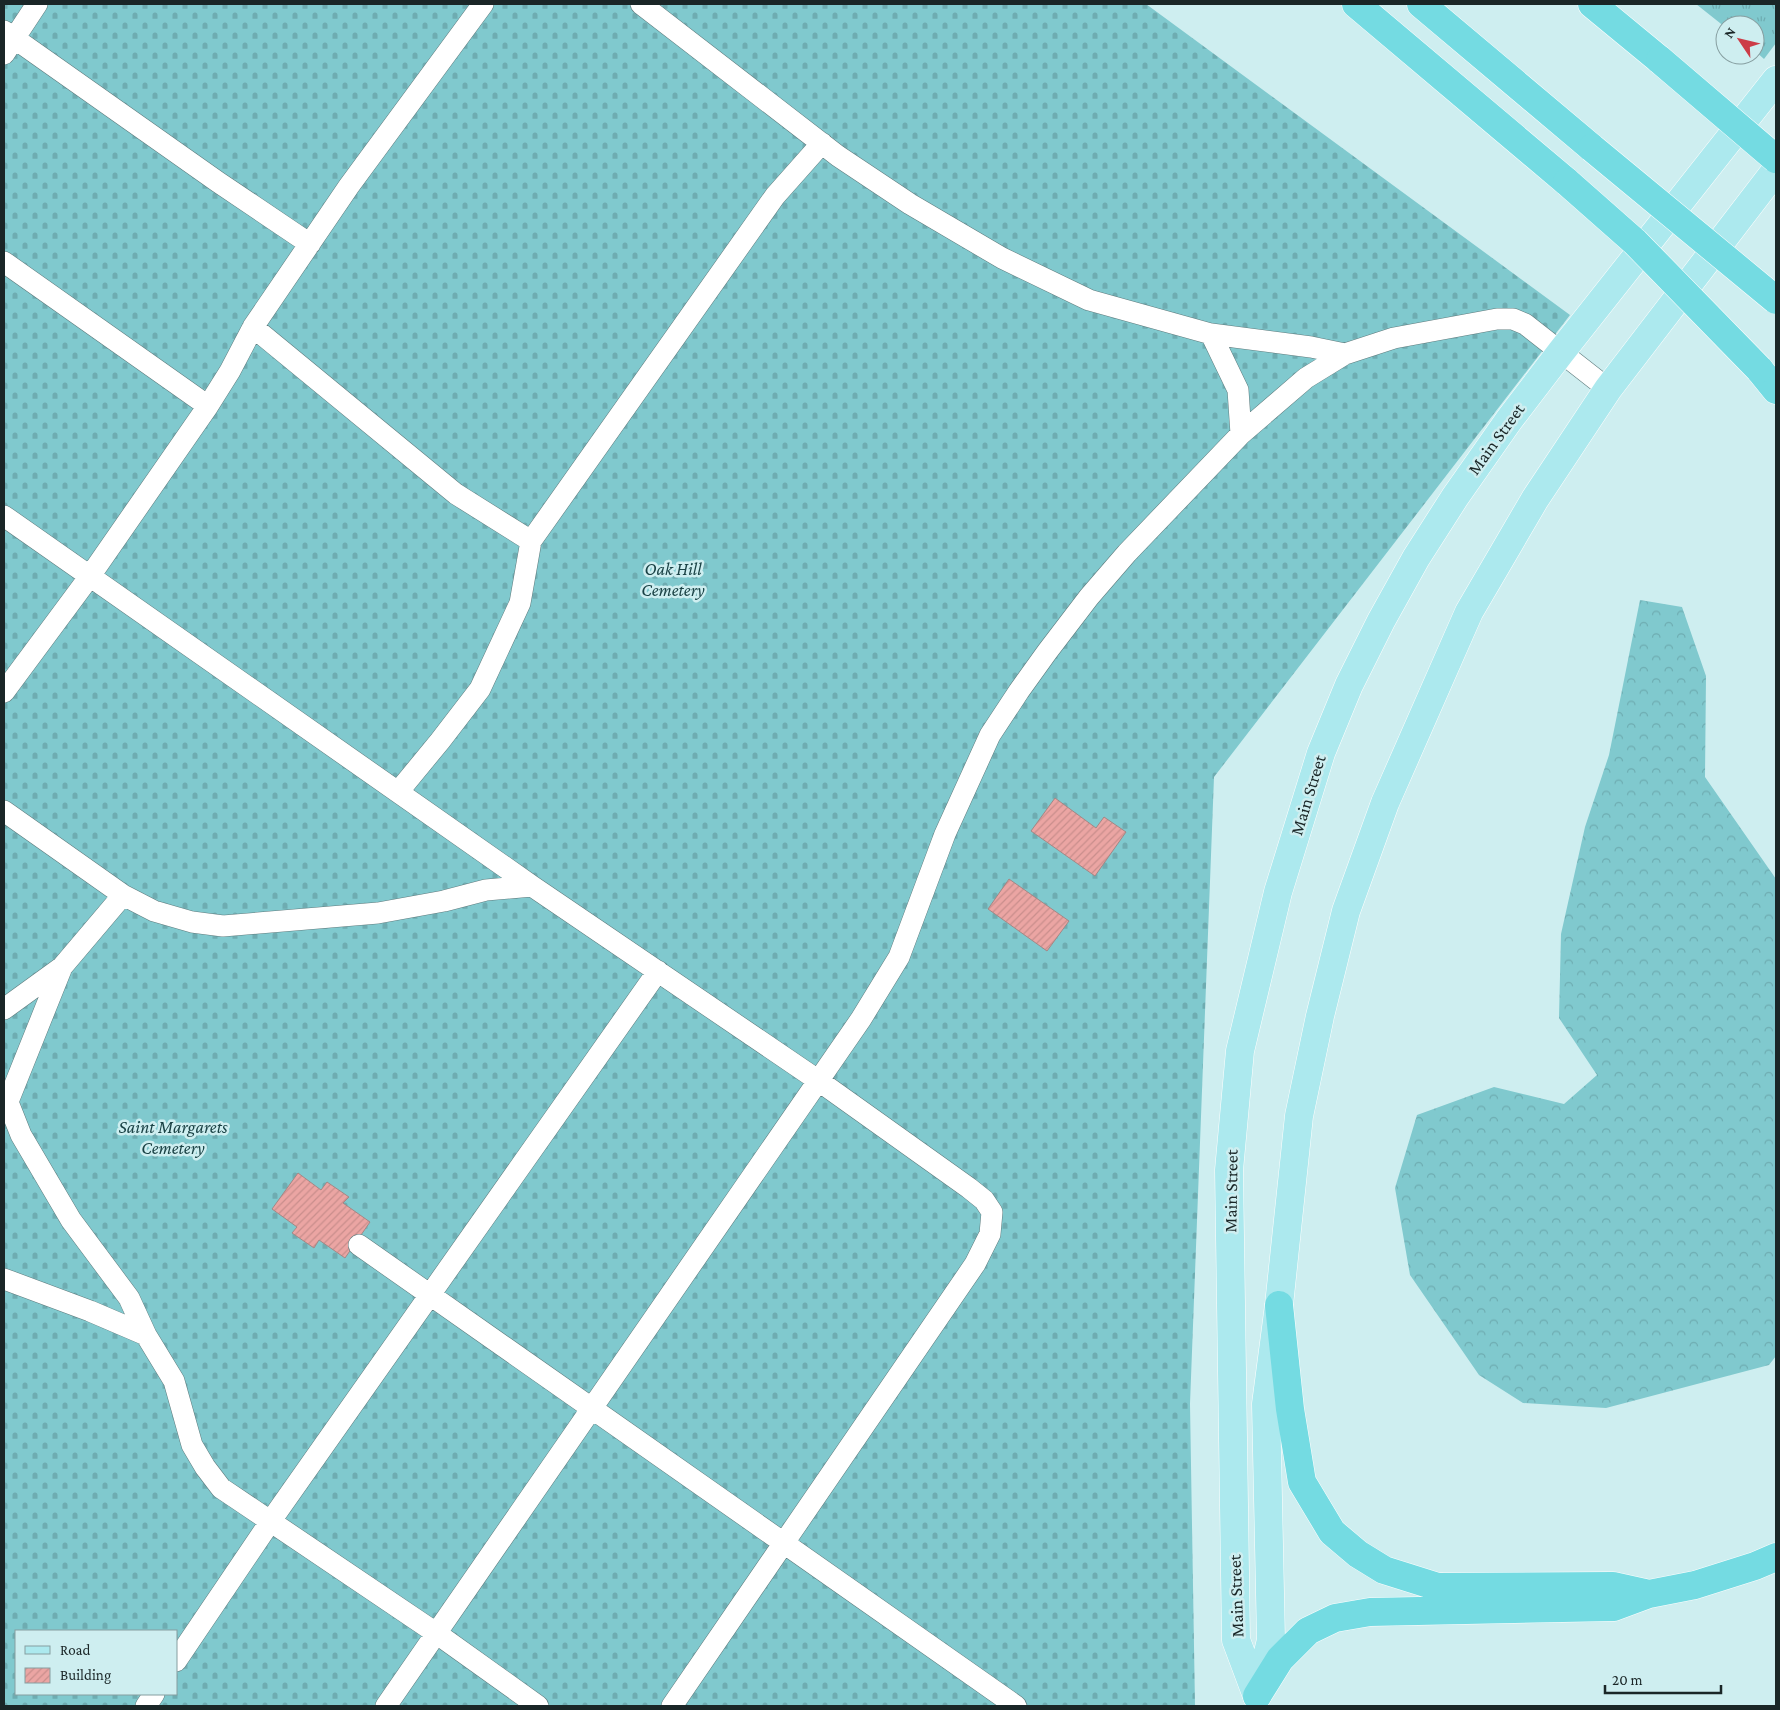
<svg xmlns="http://www.w3.org/2000/svg" width="1780" height="1710" font-family="'Crimson Pro',serif">
<style>
.grass{fill:url(#grass-tufts)}
.forest{fill:url(#forest-crowns)}
.cemetery{fill:url(#cemetery-stones);fill-rule:evenodd}
.building{fill:url(#building-hatch);stroke:#a28886}
.lines{fill:none;stroke-linecap:round;stroke-linejoin:round}
.lane-casing{stroke:#5f7c7e;stroke-width:22}
.primary-casing{stroke:#fff;stroke-width:29}
.highway-casing{stroke:#fff;stroke-width:29}
.lane{stroke:#fff;stroke-width:21}
.primary{stroke:#ace9ee;stroke-width:28}
.highway{stroke:#74dbe2;stroke-width:28}
.highway-bridge-casing{stroke:#fff;stroke-width:29;stroke-linecap:butt}
.highway-bridge{stroke:#74dbe2;stroke-width:28}
.labels{text-anchor:middle;dominant-baseline:central;stroke-width:5;stroke-linejoin:round;paint-order:stroke}
.street-label{font-size:18px;fill:#1a2627;stroke:#ceeef0}
.park-label{font-size:18px;font-style:italic;fill:#1a4245;stroke:#ceeef0}
</style>
<defs>
<pattern id="grass-tufts" width="24" height="20" patternUnits="userSpaceOnUse" patternTransform="scale(1.25)"><rect width="24" height="20" fill="#80c9ce"/><path d="M3 7l-1-3M5 7V3M7 7l1-3M15 17l-1-3M17 17v-4M19 17l1-3" fill="none" stroke="#6eacb1"/></pattern>
<pattern id="forest-crowns" width="20" height="18" patternUnits="userSpaceOnUse" patternTransform="scale(1.25)"><rect width="20" height="18" fill="#80c9ce"/><path d="M2 6a3 3 0 1 1 6 0M12 15a3 3 0 1 1 6 0" fill="none" stroke="#6eacb1"/></pattern>
<pattern id="cemetery-stones" width="16" height="16" patternUnits="userSpaceOnUse" patternTransform="scale(1.25)"><rect width="16" height="16" fill="#80c9ce"/><path d="M2 7V4a2 2 0 0 1 4 0v3zM10 15v-3a2 2 0 0 1 4 0v3z" fill="#6eacb1"/></pattern>
<pattern id="building-hatch" width="6" height="6" patternUnits="userSpaceOnUse" patternTransform="scale(1.25)"><rect width="6" height="6" fill="#eba5a3"/><path d="M-1 1l2-2M0 6l6-6M5 7l2-2" fill="none" stroke="#c98e8c"/></pattern>
</defs>
<rect width="100%" height="100%" fill="#ceeef0"/>
<path class="grass" d="M1696 4H1776V43L1764 59 1755 51V25H1725V27Z"/>
<path class="forest" d="M1640 600 1682 607 1706 676 1705 777 1776 879V1356L1769 1365 1606 1408 1523 1403 1479 1375 1410 1275 1395 1188 1417 1115 1494 1087 1564 1104 1597 1075 1559 1018 1561 934 1585 827 1609 755Z"/>
<path class="cemetery" d="M4 4H1146L1570 315 1214 777 1190 1404 1195 1706H4ZM16 1631H176V1694H16Z"/>
<path class="building" d="M1055 798 1096 828 1104 817 1126 832 1095 876 1031 831Z
M1009 879 1069 921 1047 951 988 909Z
M298 1173 321 1190 327 1182 349 1197 343 1203 370 1222 345 1258 319 1240 314 1248 292 1233 297 1227 272 1209Z"/>
<g class="lines">
<g class="lane-casing">
<path id="lane" d="M641 4 838 156 910 204 1002 258 1089 300 1211 334 1311 347 1345 354
M4 31 218 182 310 244
M4 54 37 4
M4 262 208 406
M253 327 456 494 531 541
M1211 334 1238 390 1241 434
M4 516 532 886 819 1081 969 1188 984 1200 992 1212 990 1234 975 1264 672 1706
M4 692 90 576 208 406 230 371 253 327 349 186 483 4
M398 792 440 741 480 689 520 603 531 541 775 196 822 143
M4 811 123 895 154 911 192 922 223 926 378 913 444 901 486 890 532 886
M4 1009 62 967
M4 1092 21 1135 71 1220 129 1298 146 1335
M5 1109 62 967 123 895
M359 1245 1016 1706
M4 1279 90 1311 146 1335 174 1381 192 1445 205 1467 221 1488 436 1633 538 1706
M176 1661 270 1522 658 971
M146 1706 154 1694
M386 1706 861 1019 899 957 945 834 990 735 1019 691 1047 652 1089 597 1127 553 1241 434 1306 378 1345 354 1394 338 1497 319H1513L1525 324 1608 389"/>
</g>
<g class="primary-casing">
<path id="primary" d="M1259 1690 1271 1640 1266 1404 1279 1305 1299 1116 1320 1016 1346 911 1385 803 1469 612 1535 499 1608 389 1776 170
M1257 1696 1236 1640 1229 1170 1240 1051 1278 892 1321 753 1349 685 1381 621 1416 558 1455 497 1509 420 1561 352 1776 80"/>
</g>
<g class="highway-casing">
<path id="highway" d="M1356 4 1567 182
M1421 4 1592 148
M1592 4 1660 60
M1759 369 1776 390
M1279 1305 1290 1409 1302 1482 1332 1532 1358 1554 1384 1570 1438 1587 1613 1586 1649 1594
M1257 1696 1280 1659 1308 1631 1335 1618 1370 1612 1614 1607 1649 1594 1695 1585 1755 1566 1776 1557"/>
</g>
<use href="#lane" class="lane"/>
<use href="#primary" class="primary"/>
<use href="#highway" class="highway"/>
<g class="highway-bridge-casing">
<path id="highway-bridge" d="M1660 60 1776 159
M1592 148 1776 300
M1567 182 1635 242 1759 369"/>
</g>
<use href="#highway-bridge" class="highway-bridge"/>
</g>
<g class="labels">
<g class="street-label">
<text transform="translate(1496 439) rotate(-54)">Main Street</text>
<text transform="translate(1308 795) rotate(-73)">Main Street</text>
<text transform="translate(1231 1191) rotate(-89)">Main Street</text>
<text transform="translate(1236 1596) rotate(-92)">Main Street</text>
</g>
<g class="park-label">
<text x="673" y="569">Oak Hill<tspan x="673" dy="21">Cemetery</tspan></text>
<text x="173" y="1127">Saint Margarets<tspan x="173" dy="21">Cemetery</tspan></text>
</g>
</g>
<rect width="1780" height="1710" fill="none" stroke="#1a2627" stroke-width="10"/>
<rect x="15" y="1630" width="162" height="65" fill="#ceeef0" stroke="#869ea0"/>
<rect x="25" y="1646" width="25" height="8" fill="#ace9ee" stroke="#869ea0"/>
<text x="60" y="1655" font-size="15" fill="#1a2627">Road</text>
<rect x="25" y="1668" width="25" height="15" fill="url(#building-hatch)" stroke="#869ea0"/>
<text x="60" y="1680" font-size="15" fill="#1a2627">Building</text>
<g transform="translate(1740 40) rotate(305)"><circle r="24" fill="#ceeef0" stroke="#869ea0"/>
<path d="M0-4L9 19L0 12L-9 19Z" fill="#cc3c47"/>
<text y="-8" font-size="14" font-weight="bold" text-anchor="middle" fill="#1a2627">N</text>
</g>
<path d="M1605 1685v8h116v-8" fill="none" stroke="#1a2627" stroke-width="2.5"/>
<text x="1612" y="1685" font-size="15" fill="#1a2627" stroke="#ceeef0" stroke-width="4" paint-order="stroke">20 m</text>
</svg>
